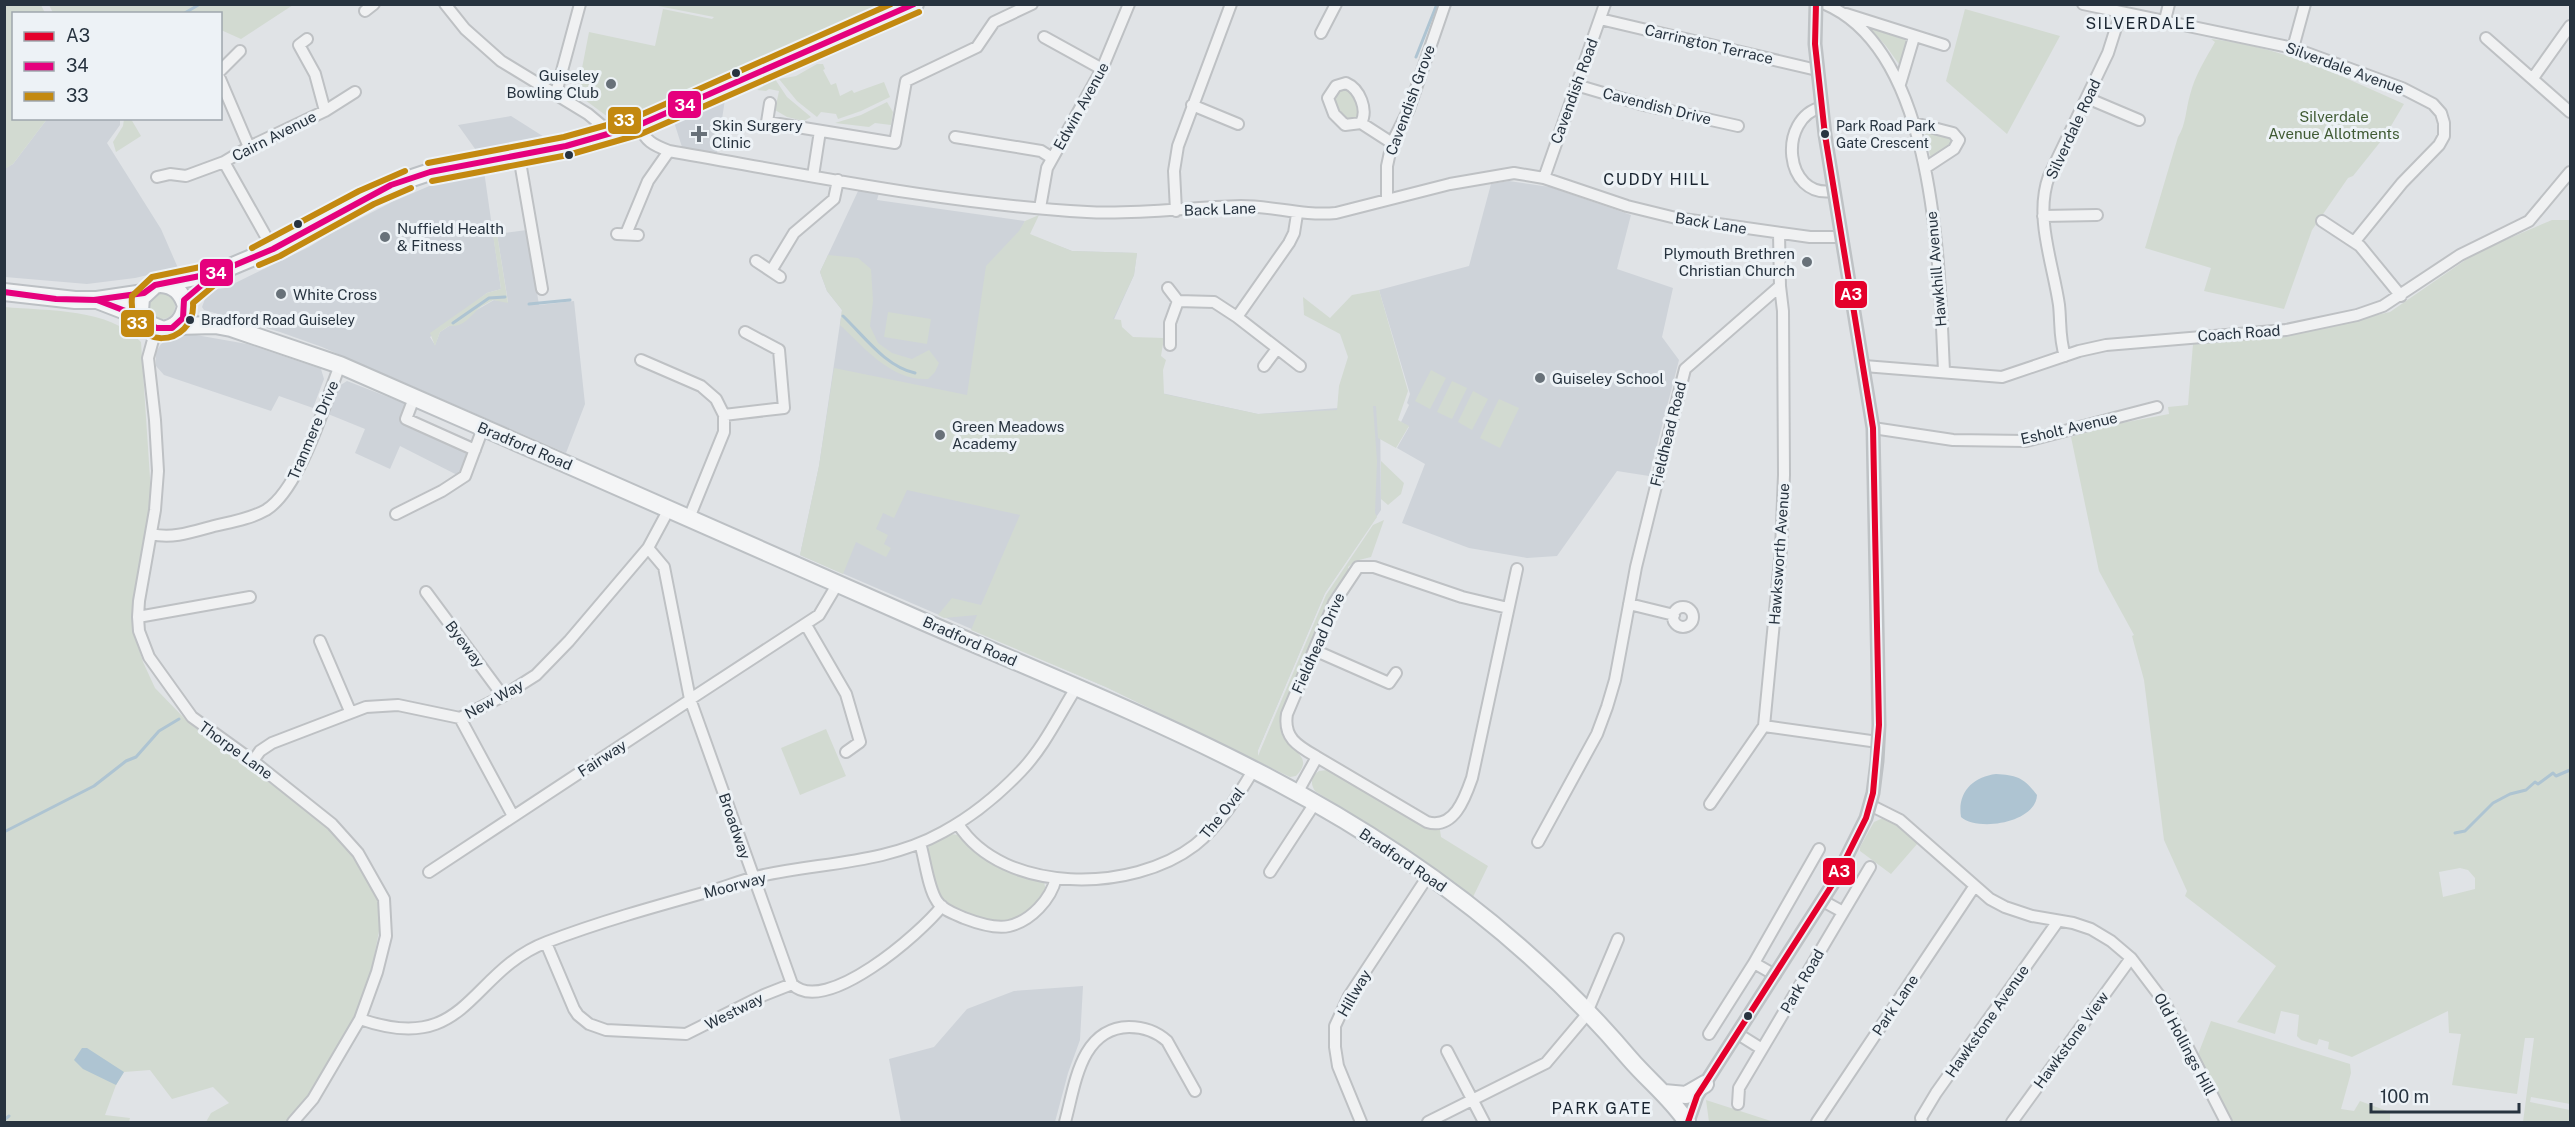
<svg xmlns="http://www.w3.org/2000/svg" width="2575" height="1127" font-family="'Public Sans',sans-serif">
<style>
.built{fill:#ced3d9}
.green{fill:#d2dad1;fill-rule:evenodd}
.water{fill:#aec4d2}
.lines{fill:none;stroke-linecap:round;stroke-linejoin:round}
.stream{stroke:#aec4d2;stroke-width:3}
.minor-casing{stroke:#bec1c4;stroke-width:14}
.primary-casing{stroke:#bcc0c4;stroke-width:20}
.minor{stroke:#f0f1f2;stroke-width:10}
.secondary{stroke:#bec2c5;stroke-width:15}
.primary{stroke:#f4f5f6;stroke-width:16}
.bus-1-casing{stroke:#edf2f6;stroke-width:10}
.bus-2-casing{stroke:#edf2f6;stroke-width:10}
.bus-3-casing{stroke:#edf2f6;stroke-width:10}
.bus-1{stroke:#e4002b;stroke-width:6}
.bus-2{stroke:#e5007d;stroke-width:6}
.bus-3{stroke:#c38910;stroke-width:6}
.bus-dot{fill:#27333f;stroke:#edf2f6;stroke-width:2}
.poi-dot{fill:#687179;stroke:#edf2f6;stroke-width:2}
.labels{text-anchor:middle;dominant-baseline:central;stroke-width:6;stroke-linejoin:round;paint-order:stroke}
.bus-label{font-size:14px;fill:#27333f;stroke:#edf2f6;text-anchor:start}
.street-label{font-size:15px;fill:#27333f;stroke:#edf2f6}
.poi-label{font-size:15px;fill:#27333f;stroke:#edf2f6;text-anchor:start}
.park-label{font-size:15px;fill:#405b34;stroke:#edf2f6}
.neighbourhood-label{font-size:16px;letter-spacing:1.5px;fill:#192430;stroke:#edf2f6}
.line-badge{stroke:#edf2f6;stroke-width:2}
.badge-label{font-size:16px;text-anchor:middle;font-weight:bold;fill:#fff}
</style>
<rect width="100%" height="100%" fill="#e0e3e6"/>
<path class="built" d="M725 99 717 153 682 147 674 122Z
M511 116 549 140 478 153 458 125Z
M47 119H120V125L107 143 161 229 178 268 135 278 87 284 5 277 4 169 13 164Z
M484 171 501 289 487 293 430 337 435 345 440 332 449 326 494 300 508 302 497 234 527 230 539 305 574 301 585 404 566 453 322 347 280 332 204 310 202 307 208 291 225 288 309 247 330 234 392 202 441 181Z
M1509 181 1550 187 1631 215 1617 269 1673 288 1662 337 1679 360 1649 476 1617 471 1557 556 1527 558 1469 548 1402 523 1425 464 1397 448 1409 427 1401 422 1409 405 1407 403 1410 394 1379 290 1469 266 1491 184Z
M859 189 879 193 877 200 1025 221 1020 231 1072 251 1137 253 1134 275 1088 377 1258 414 1380 405 1381 510 1325 593 1258 750 1257 759 1106 687 800 555 819 466 842 310 827 291 820 272Z
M179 332 247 344 321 369 324 379 313 408 279 396 271 411 164 375 156 366V352L161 344Z
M347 381 406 404 417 418 482 445 467 480 400 446 390 469 355 453 365 429 328 414 339 386Z
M1083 986 1080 1040 1068 1073 1055 1122H901L889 1059 934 1047 967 1009 1014 991Z"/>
<path class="green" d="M4 5H41L45 13 14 14V118L47 119 13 164 5 169Z
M49 5H293L241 39 221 30 220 14 53 13Z
M653 5H888L674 100 616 123 577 94 589 32 655 46 663 9 712 19 714 17Z
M1965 9 2060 36 2007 134 1946 81Z
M1867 25 1905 39 1908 45 1901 67 1886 46Z
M2211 39C2279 46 2342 76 2404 104L2385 136 2353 176 2348 178 2312 230 2284 309 2204 291 2211 268 2145 248 2178 137C2186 125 2186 108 2190 95 2195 75 2205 60 2215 42Z
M817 64H823L825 69 823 70 831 85 836 83 840 96 852 90 854 93C863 89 874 86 884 82L890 97 861 111 838 119 836 114 821 112 817 117 797 101 779 79 796 76Z
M775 79 787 97 811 117 804 121 787 117 775 110 779 91 769 89 766 91 757 90Z
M1343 88C1358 92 1360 108 1358 121H1348L1339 113 1334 97 1336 92Z
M887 102 893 112 891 125 875 123 869 127 835 123 861 115Z
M124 119H131L141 136 116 152 113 142 123 126Z
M1924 130 1951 138 1952 145 1931 159Z
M1039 215 1030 234 1072 251 1137 253 1134 275 1113 319 1121 320 1122 327 1133 337 1164 338 1161 356 1166 360 1163 370 1164 394 1258 414 1337 410 1339 386 1348 357 1340 334 1304 315 1303 297 1330 318 1352 295 1379 290 1408 391 1398 420 1409 426 1396 448 1378 438 1376 406H1373L1377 461 1375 513 1377 517 1325 593 1258 750V756L1326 595 1373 525 1384 520 1371 557 1355 561 1348 567 1349 570 1331 600 1282 712C1281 720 1279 729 1283 737 1291 752 1315 756 1296 776L1290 777 1106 687 971 630 977 615 944 618 938 615 952 598 981 605 1020 515 907 490 894 518 883 513 876 529 888 535 884 544 891 548 886 557 856 542 843 574 800 555 819 466 834 368 967 395 986 266 1019 231 1025 221Z
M2552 220H2570V1104L2531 1097 2530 1102 2570 1110V1122H2523L2534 1038H2525L2517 1094 2452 1085 2461 1034 2449 1033 2448 1011 2352 1057 2328 1049 2329 1042 2319 1039 2317 1045 2301 1040 2297 1036 2299 1015 2281 1011 2275 1034 2237 1022 2276 966 2185 896 2187 891 2164 840 2144 680 2132 636 2134 635 2099 571 2071 437 2111 425 2169 414 2168 407 2188 405 2193 344 2284 336 2390 312 2477 252ZM2460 868 2468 870 2475 878V889L2443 897 2439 872Z
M497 234 508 303 493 300C488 303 481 306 477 310 468 319 463 327 449 326L440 332 435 346 430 333 487 293 501 289 493 235Z
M828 255 858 258 871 269 873 301 870 326 878 343 892 353 912 359 929 350 939 363 935 372 928 379C891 381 865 348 840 325L842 310 827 291 820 272Z
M149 306a13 13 0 1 1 26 0a13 13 0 1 1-26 0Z
M4 307C49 311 109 308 141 342L151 493 144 553 132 607 135 635 143 662 155 688 188 722 227 753 325 822 352 852 377 890 381 921 370 978 356 1018 319 1090 289 1122H206L211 1113 229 1103 213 1087 172 1099 150 1070 124 1072 116 1085 105 1115 130 1118 129 1122H5Z
M888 312 931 319 927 344 884 337Z
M1431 370 1446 378 1430 409 1415 401Z
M1452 381 1467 388 1452 419 1437 412Z
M1473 391 1488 399 1472 430 1458 422Z
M1499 399 1519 408 1500 448 1480 438Z
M1381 461 1404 483 1401 494 1388 505 1381 499Z
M826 729 846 776 800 795 781 748Z
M1328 768 1426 825 1425 828 1440 830 1441 837 1488 866 1473 897 1395 842 1315 791C1310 784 1311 776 1319 771L1327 770Z
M1883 818C1896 819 1908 834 1918 843L1891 874 1860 851V847L1874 822Z
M951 834 958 835 984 858 1044 882 1046 891C1028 920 1004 926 973 916 963 913 952 910 944 902 936 896 927 859 928 849L930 843Z
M2211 1021 2350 1064 2351 1073 2341 1109 2354 1111 2360 1101 2390 1112V1122H2233L2197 1057Z
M1706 1100 1774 1122H1709Z"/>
<path class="water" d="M1996 774C2017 775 2024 778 2037 795 2036 823 1978 832 1961 817 1957 792 1973 777 1996 774Z
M82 1048H87L124 1072 116 1085 83 1069 74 1060Z"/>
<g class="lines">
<path class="stream" d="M183 14 200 4
M1416 57 1437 4
M529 304 570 300
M843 316C865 337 885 366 915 373
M453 323 489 298 505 297
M4 832 94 786 126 761 136 757 159 731 179 719
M2455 833 2465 831 2493 803 2510 794 2526 790 2535 782 2538 784 2553 773 2556 776 2570 770
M4 1120 9 1116"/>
<g class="minor-casing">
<path id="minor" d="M445 4 465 29 501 61 588 114 600 124 606 136
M1825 4C1937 52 1939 268 1944 371
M2083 4 2293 48 2402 88 2433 104 2441 113 2444 123V136L2439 145 2402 183 2355 241
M365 11 374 4
M1846 14 1944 45
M1600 19 1817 70
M2165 20 2169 4
M1321 33 1336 4
M1044 37 1102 69
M2486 38 2570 112
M307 39 299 45 315 74 325 111
M2293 48 2305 4
M220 71 240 51
M2533 78 2570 26
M220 79 249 147
M1900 84 1914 37
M1576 85 1644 105 1738 126
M556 93 580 4
M2087 98 2139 120
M770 103 767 122 895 143 906 81 977 47 994 22 1032 4
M1192 105 1238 124
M1822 107C1777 118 1784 199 1833 191
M1361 123C1368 110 1360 89 1346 83L1336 86 1328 98 1334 114 1345 125 1361 123 1392 143
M1914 123 1953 133 1959 140 1954 149 1925 168
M639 125C645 141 653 145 669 151 807 175 947 204 1087 212 1138 215 1189 207 1241 206 1274 206 1301 216 1336 213L1450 184 1514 173 1544 178 1627 206 1676 218 1810 237H1840
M955 137 1041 151 1052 158
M519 156 542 289
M224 162 273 249
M813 176 820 131
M157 177 170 174 186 176 224 162 249 147 325 111 355 92
M1544 178 1605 4
M1387 198V166L1392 143 1409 109 1445 4
M1040 208 1047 168 1102 69 1129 4
M1176 211 1174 171 1178 146 1231 4
M1297 214 1294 233 1289 243 1237 317 1300 366
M2043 216 2097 215
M2322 221 2360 246 2401 296
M617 234 638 235
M626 234 648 181 669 151
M756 261 780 277
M771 271 794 233 834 199 838 180
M1168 288 1178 301
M156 329 148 358 155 420 158 471 155 510 139 601 138 617 139 631 149 657 192 717 253 761 332 824 358 853 384 899 386 936 377 972 360 1019 313 1099 293 1122
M1170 345V323L1178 301 1214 302 1237 317
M2065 356C2059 338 2061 323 2059 305 2053 263 2034 217 2049 176L2108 53 2121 12
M641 360 701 386 716 399 724 415V432L689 518
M1264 366 1276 350
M1864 366 2002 377 2079 351 2106 345 2286 330 2357 315 2383 306 2460 255 2529 221 2570 172
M414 398 406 419 475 450
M724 415 784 408 779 350 745 332
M1873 428 1953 440 2026 441 2157 407
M396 514 442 491 465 476 483 428
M151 534C173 539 192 532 214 526 231 522 250 519 266 510 300 489 325 403 340 365
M648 548 664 567 690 699 792 984
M426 592 503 696
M1629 604 1674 615
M1673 617a10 10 0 1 1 20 0a10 10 0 1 1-20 0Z
M138 617 250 597
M806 625 846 694 860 742 846 752
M320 641 350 711
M1314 650 1389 683 1396 673
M692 698 819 615 838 583
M460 718 513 816
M1764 726 1878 742
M1317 757C1298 746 1283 738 1287 714L1334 603 1358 567H1374L1462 597 1508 608
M253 761 260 751 272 743 366 707 398 705 460 718 503 696 536 675 569 641 648 548 669 509
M1297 793 1317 757 1427 822C1454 830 1465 798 1472 778L1517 569
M1710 804 1764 726 1781 549 1784 475 1783 311 1780 286
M1870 805 1900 820 1990 899 2005 907 2032 916 2073 923 2091 929 2111 941 2131 958 2165 1003 2226 1122
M958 824C1003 895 1133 893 1195 845 1219 826 1238 796 1254 769
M1538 842 1597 734 1607 707 1615 680 1636 567 1685 369 1780 286 1779 233
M920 843C925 859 928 888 937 901 942 910 955 914 964 918 977 923 995 929 1009 926 1031 921 1051 899 1056 878
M429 872 690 700
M1270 872 1315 803
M1823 901 1843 912
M546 943 574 1009 578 1015 589 1024 606 1030 686 1034 764 995 792 984C825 1017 921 933 942 906
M1775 975 1754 963 1819 849
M1588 1010 1618 939
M360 1019C468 1057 468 972 547 942 599 922 653 907 707 892 723 888 739 881 755 877 818 862 884 865 943 832 971 817 999 794 1021 771 1044 747 1059 715 1076 688
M1709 1034 1754 963
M1738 1034 1762 1049
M1447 1051 1484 1122
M1738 1104 1739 1088 1870 867
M1065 1122C1075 1086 1080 1028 1129 1027 1144 1027 1157 1032 1167 1041L1195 1091
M1361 1122 1338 1066 1335 1047V1026L1349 996 1428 876
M1428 1122 1546 1063 1589 1012
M1817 1122 1974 887
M1922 1122 1921 1118 1936 1093 2058 921
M2012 1122 2131 958"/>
</g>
<g class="primary-casing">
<path id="primary" d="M161 284C175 285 182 293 186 306 183 320 177 327 163 330L146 323 140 311 141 298 155 285 216 273 273 249 363 199 391 185 430 172 566 146 639 125 915 4
M4 292 75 300H97L144 293
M97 300 141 317
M176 326 215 325 231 328 340 365C534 450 729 535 922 621 1032 669 1145 714 1252 769 1394 841 1527 937 1630 1059 1649 1081 1671 1098 1687 1122
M1664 1093 1686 1095 1705 1084"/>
</g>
<use href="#minor" class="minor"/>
<path class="secondary" d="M1688 1122 1697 1096 1834 882 1866 818 1873 793 1877 761 1879 725 1873 428 1825 135 1815 44 1816 4"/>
<use href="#primary" class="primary"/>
<g class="bus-1-casing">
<path id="bus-1" d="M1688 1122 1697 1096 1834 882 1866 818 1873 793 1879 725 1873 428 1825 135 1815 44 1816 4"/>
</g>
<g class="bus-2-casing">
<path id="bus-2" d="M4 292 56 299 97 300 141 317 156 328H172L183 318 184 300 216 273 273 249 391 185 430 172 566 146 639 125 914 4
M94 300 144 293 155 285 215 273"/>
</g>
<g class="bus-3-casing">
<path id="bus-3" d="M428 163 564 137 636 117 891 4
M432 181 568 155 641 134 919 12
M252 248 359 191 405 171
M210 265 152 277 132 296C127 355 196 347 193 303L218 282
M259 265 280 256 374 204 411 188"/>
</g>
<use href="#bus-1" class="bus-1"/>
<use href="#bus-2" class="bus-2"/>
<use href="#bus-3" class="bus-3"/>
</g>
<g class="bus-dot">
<circle cx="736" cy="73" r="5"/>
<circle cx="1825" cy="134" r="5"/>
<circle cx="569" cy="155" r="5"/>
<circle cx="298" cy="224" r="5"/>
<circle cx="190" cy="320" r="5"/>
<circle cx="1748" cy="1016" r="5"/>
</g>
<g class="poi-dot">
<circle cx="611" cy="84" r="6"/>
<path d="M696 125h6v6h6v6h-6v6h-6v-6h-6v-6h6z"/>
<circle cx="385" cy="237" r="6"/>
<circle cx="1807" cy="262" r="6"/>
<circle cx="281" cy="294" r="6"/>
<circle cx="1540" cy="378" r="6"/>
<circle cx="940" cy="435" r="6"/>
</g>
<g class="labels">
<g class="bus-label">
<text x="1836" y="126">Park Road Park<tspan x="1836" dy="17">Gate Crescent</tspan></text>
<text x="201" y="320">Bradford Road Guiseley</text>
</g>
<g class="street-label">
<text transform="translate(1709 44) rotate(13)">Carrington Terrace</text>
<text transform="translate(2345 68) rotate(20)">Silverdale Avenue</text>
<text transform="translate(1574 91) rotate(-70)">Cavendish Road</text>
<text transform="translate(1410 100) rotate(-70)">Cavendish Grove</text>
<text transform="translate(1081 106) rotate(-61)">Edwin Avenue</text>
<text transform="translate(1657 106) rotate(14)">Cavendish Drive</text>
<text transform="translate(2073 129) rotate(-65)">Silverdale Road</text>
<text transform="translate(274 136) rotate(-27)">Cairn Avenue</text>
<text transform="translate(1220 209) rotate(-2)">Back Lane</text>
<text transform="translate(1711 223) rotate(9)">Back Lane</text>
<text transform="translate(1936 269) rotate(-95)">Hawkhill Avenue</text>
<text transform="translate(2239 333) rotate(-4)">Coach Road</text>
<text transform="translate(2069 428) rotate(-13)">Esholt Avenue</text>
<text transform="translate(313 430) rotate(-67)">Tranmere Drive</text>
<text transform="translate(1668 434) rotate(-76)">Fieldhead Road</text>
<text transform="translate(525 446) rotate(23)">Bradford Road</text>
<text transform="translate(1779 554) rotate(-86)">Hawksworth Avenue</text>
<text transform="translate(970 641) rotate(24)">Bradford Road</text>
<text transform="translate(1318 643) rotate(-66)">Fieldhead Drive</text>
<text transform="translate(465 644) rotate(53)">Byeway</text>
<text transform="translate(494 699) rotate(-29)">New Way</text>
<text transform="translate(236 750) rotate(36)">Thorpe Lane</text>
<text transform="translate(602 758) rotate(-33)">Fairway</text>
<text transform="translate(1222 813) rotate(-51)">The Oval</text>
<text transform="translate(735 826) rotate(71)">Broadway</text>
<text transform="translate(1403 860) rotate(34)">Bradford Road</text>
<text transform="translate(735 885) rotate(-15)">Moorway</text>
<text transform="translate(1802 981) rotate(-60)">Park Road</text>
<text transform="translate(1354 993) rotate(-60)">Hillway</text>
<text transform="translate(1895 1005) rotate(-56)">Park Lane</text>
<text transform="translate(734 1011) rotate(-27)">Westway</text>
<text transform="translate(1987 1021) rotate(-55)">Hawkstone Avenue</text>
<text transform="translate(2071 1040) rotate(-54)">Hawkstone View</text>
<text transform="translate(2185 1044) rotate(62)">Old Hollings Hill</text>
</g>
<g class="poi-label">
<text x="599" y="75" text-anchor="end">Guiseley<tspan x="599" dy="17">Bowling Club</tspan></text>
<text x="712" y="125">Skin Surgery<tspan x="712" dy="17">Clinic</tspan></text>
<text x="397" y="228">Nuffield Health<tspan x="397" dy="17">&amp; Fitness</tspan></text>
<text x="1795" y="253" text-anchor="end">Plymouth Brethren<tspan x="1795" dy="17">Christian Church</tspan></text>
<text x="293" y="294">White Cross</text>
<text x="1552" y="378">Guiseley School</text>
<text x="952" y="426">Green Meadows<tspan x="952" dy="17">Academy</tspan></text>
</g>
<g class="park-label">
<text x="2334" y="116">Silverdale<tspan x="2334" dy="17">Avenue Allotments</tspan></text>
</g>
<g class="neighbourhood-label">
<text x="2141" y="23">SILVERDALE</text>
<text x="1657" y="179">CUDDY HILL</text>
<text x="1602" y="1108">PARK GATE</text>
</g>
</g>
<g class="line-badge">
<rect x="667" y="90" width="35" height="29" rx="6" fill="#e5007d"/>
<rect x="607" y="106" width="35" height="29" rx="6" fill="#c38910"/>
<rect x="199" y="258" width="35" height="29" rx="6" fill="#e5007d"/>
<rect x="1834" y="280" width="34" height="29" rx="6" fill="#e4002b"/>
<rect x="120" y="309" width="35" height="29" rx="6" fill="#c38910"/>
<rect x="1822" y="857" width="34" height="29" rx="6" fill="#e4002b"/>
</g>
<g class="badge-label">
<text x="685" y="111">34</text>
<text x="624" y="126">33</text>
<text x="216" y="279">34</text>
<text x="1851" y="300">A3</text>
<text x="137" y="329">33</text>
<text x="1839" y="877">A3</text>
</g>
<rect width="2575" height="1127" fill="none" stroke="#27333f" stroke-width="12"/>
<rect x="12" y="12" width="210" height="108" fill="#edf2f6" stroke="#9ea6ad" stroke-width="1.5"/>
<rect x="24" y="32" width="30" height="9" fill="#e4002b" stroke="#9ea6ad" stroke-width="1.5"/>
<text x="66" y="42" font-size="18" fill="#27333f">A3</text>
<rect x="24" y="62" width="30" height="9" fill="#e5007d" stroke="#9ea6ad" stroke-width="1.5"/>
<text x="66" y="72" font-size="18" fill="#27333f">34</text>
<rect x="24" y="92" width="30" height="9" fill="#c38910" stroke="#9ea6ad" stroke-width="1.5"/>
<text x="66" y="102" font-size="18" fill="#27333f">33</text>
<path d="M2371 1103v9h148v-9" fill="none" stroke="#27333f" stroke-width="3"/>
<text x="2380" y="1103" font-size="18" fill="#27333f" stroke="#edf2f6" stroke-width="4.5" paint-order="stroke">100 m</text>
</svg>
